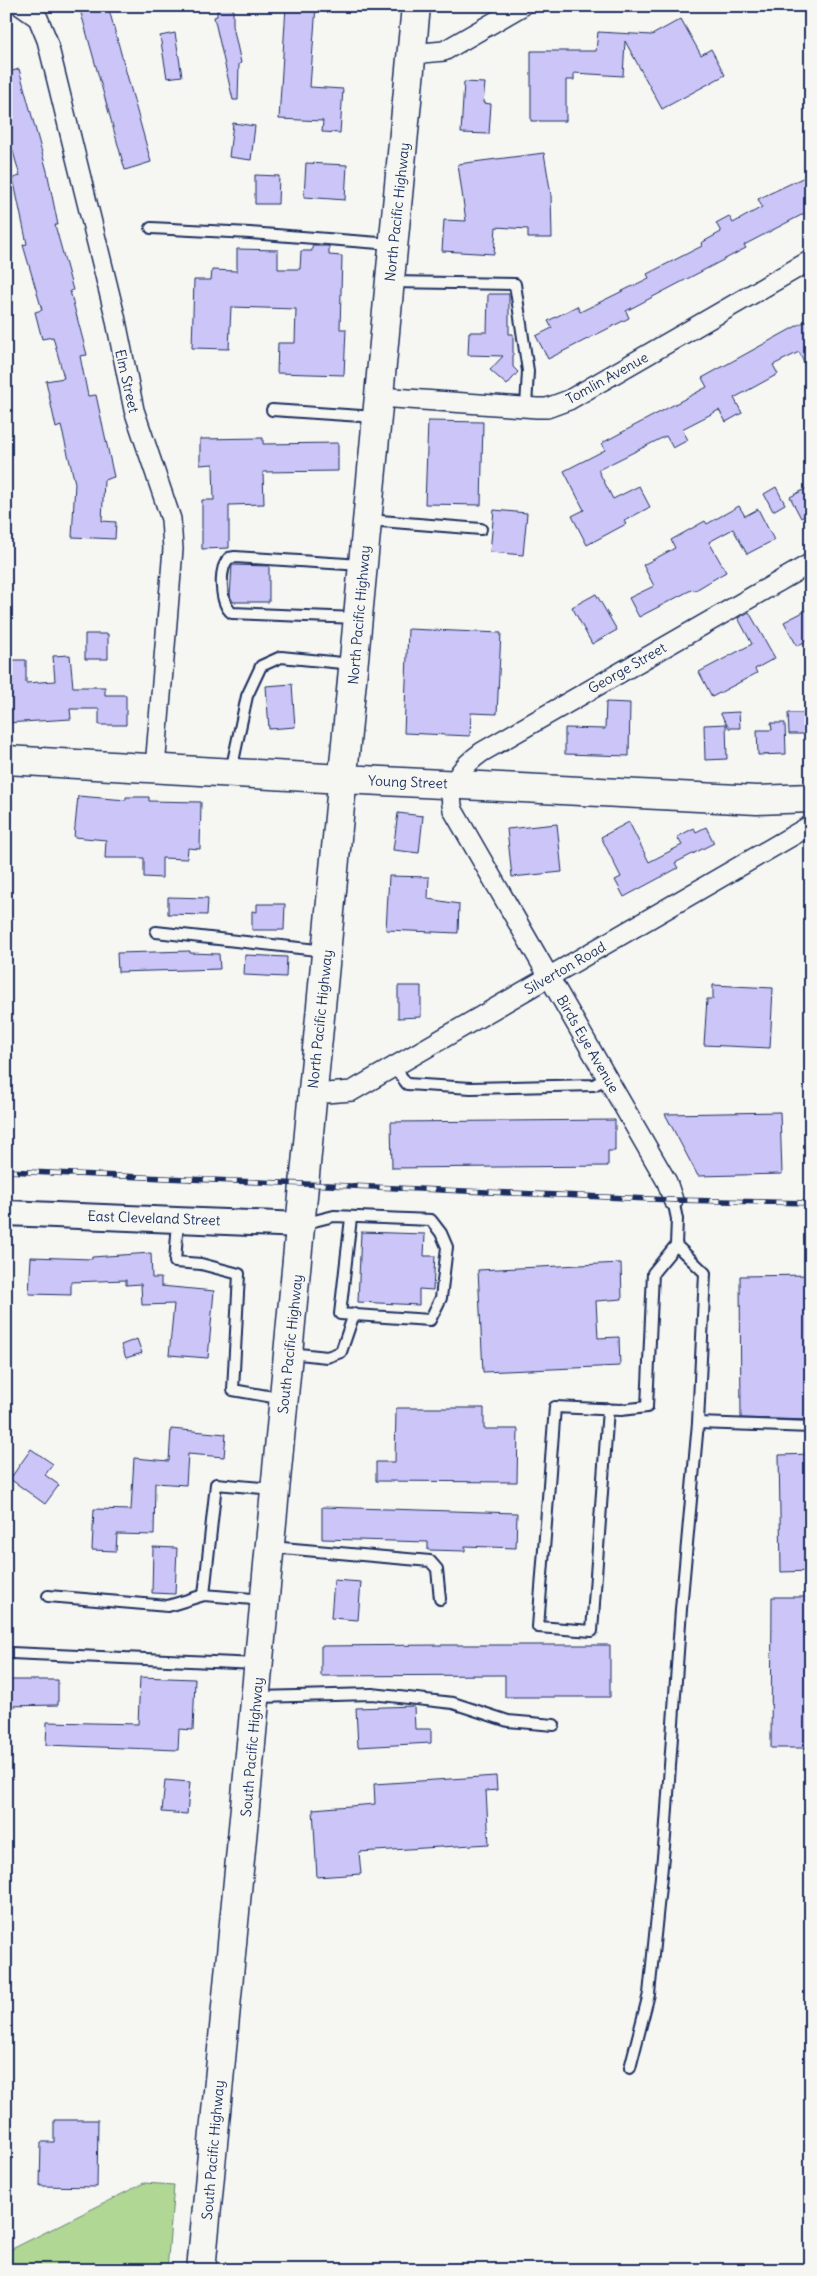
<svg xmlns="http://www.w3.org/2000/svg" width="817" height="2276" font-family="Delius,sans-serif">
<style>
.green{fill:#b0d793;stroke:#668378}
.building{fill:#cbc5f8;stroke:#1b2f5e}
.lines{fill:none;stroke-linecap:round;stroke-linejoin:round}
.service-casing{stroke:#1b2f5e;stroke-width:14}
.minor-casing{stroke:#1b2f5e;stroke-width:22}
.tertiary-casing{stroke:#1b2f5e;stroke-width:28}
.secondary-casing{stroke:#1b2f5e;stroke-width:31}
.primary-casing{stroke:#1b2f5e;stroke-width:31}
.service{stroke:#f6f6f2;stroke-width:10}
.minor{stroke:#f6f6f2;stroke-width:19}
.tertiary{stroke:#f6f6f2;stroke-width:24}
.secondary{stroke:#f6f6f2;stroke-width:28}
.primary{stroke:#f6f6f2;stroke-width:28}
.rail-casing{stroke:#1b2f5e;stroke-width:5.5}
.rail{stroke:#f6f6f2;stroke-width:4;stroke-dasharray:11;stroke-linecap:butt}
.labels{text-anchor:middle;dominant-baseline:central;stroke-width:4.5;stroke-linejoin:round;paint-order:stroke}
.street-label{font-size:14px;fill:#1b2f5e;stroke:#f6f6f2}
</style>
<rect width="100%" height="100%" fill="#f6f6f2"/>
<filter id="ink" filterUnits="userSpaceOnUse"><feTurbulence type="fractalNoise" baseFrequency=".02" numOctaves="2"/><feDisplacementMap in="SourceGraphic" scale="10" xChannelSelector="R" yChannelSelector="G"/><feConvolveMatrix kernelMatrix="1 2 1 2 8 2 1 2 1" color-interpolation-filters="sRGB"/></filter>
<g filter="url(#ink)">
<path class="green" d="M144 2183 174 2185 167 2270H6V2252Z"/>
<path class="building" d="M79 6H108L151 162 125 170Z
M217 6H233V26L241 63 239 64 238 100H233L214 17 217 16Z
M286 6H316L310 87 343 89 340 133 322 132 323 121 279 119Z
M681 19 701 55 711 49 725 75 662 109 625 41 623 76 574 73V80H566V121H531V51H596L598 32 652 35Z
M175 33 182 76 167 78 160 36Z
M19 69 47 171 58 225H55L73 290 70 291 87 355 80 356 88 396 96 395 114 477 104 480 102 521 116 522 115 539 72 537 75 483 61 426 56 428 46 381 64 378 53 337 42 339 35 312 42 310 23 245 27 244 13 178 20 176 8 134H11L6 115V73Z
M464 82 485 83 483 103 491 104 489 134 461 133Z
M233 123 255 126 251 160 229 157Z
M544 153 551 195 552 238H528V229L496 227 494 254 442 251 444 220 466 221 458 164Z
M306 163 347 165 345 200 304 197Z
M811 174V210L744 245 746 248 626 311 629 318 548 359 536 336 552 328 548 321 577 306 580 312 649 278 647 274 702 246 701 243 721 232 716 223 729 216 733 223 762 207 758 199Z
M255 175 279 176 278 204H255Z
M312 246H329V255L342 256 340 329H346L344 375 277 373 278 343H295L296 309 231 307 229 349 192 348 194 280H211L212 270 237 271V249L278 250V269H300L301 251H312Z
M488 294H509V334H513V367L518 372 507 385 490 370 503 356 468 355 469 332H487Z
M811 318V376L799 352 773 365 778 374 734 398 742 413 726 422 719 410 682 429 688 440 673 448 666 436 598 470 613 499 639 486 650 507 624 521 626 524 587 545 572 516 584 510 564 471 605 450 602 443 707 387 702 378Z
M428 421 483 422 481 505 425 504Z
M263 438V444L338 443V471L263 472 264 504 229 505V548L202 549V500H214L213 464 200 465V439Z
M811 486V513L801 518 790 497Z
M776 487 785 504 773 511 764 494Z
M739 506 745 516 758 509 774 540 747 554 733 529 709 542 726 572 694 591 693 589 639 617 629 598 654 586 643 565 675 548 671 540 705 521 707 524Z
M494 510 527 513 523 555 490 552Z
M232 565 269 566V602H233L230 596Z
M596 594 617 630 592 644 572 607Z
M811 608V638L797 646 784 622Z
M749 612 775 658 755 669 757 673 712 697 699 672 752 644 738 618Z
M408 629 501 633 497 714 471 713 470 736 404 733Z
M85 634H108V659H85Z
M70 655 73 687H105V695H126V725H99V709H70L71 719 6 723 9 660H26V683L55 681 53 656Z
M292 684 295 727 269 729 266 686Z
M606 702 630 703 629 756 565 754V728L605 729Z
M739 712 740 728H729L720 713Z
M788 713H806V734H789Z
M771 723H785L786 754 758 755 757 730H772Z
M726 724 727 759 705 760 704 725Z
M78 796 126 800V797H149V801L201 802 200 849 188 848 187 859 162 858V878L144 877V858H105L106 840 74 837Z
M398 813 423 816 419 853 393 850Z
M629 822 649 862 682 845 677 837 694 828 696 832 706 827 714 843 675 863 678 868 624 897 615 880 621 877 601 837Z
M557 824 562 872 512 877 507 829Z
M389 876 429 877 428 899 459 904 458 933 386 930Z
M168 897 208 898 207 915 168 914Z
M257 904H285L284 930H252V911L257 912Z
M190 951V953L219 954 220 969 118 972 117 953Z
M245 955 287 957 286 977 244 975Z
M713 985 773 988 770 1048 704 1045 707 999H713Z
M398 986H421V1017L398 1018Z
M780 1112 782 1174 698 1176 665 1114Z
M615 1120V1151H608V1166L392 1168 391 1122Z
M361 1232 425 1234 424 1256H435L433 1290 419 1289V1305L358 1302Z
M151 1253 152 1278H161V1286L214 1291 208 1358 169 1355 174 1304 142 1305 141 1284 126 1285V1280L71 1282V1295L29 1294 31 1257 92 1259V1257Z
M621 1263 622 1299 596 1301 598 1338 619 1337 620 1366 483 1372 478 1270Z
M811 1275V1420L741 1418 740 1276Z
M137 1339 142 1353 126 1358 121 1345Z
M396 1408H484V1429H518L517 1482 376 1481V1462H395Z
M171 1429 226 1434 224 1457 188 1454 186 1485 155 1483 154 1535 117 1534 116 1551 92 1550 94 1509 131 1510 134 1458 169 1461Z
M31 1449 53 1464 45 1475 59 1485 45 1504 10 1479Z
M811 1454V1571L781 1572 779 1455Z
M322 1507 517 1513 516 1548 465 1546V1551L428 1550V1542L322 1539Z
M153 1547 177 1548 175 1594 152 1593Z
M334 1580 361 1582 358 1620 331 1618Z
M772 1597H811V1748H771Z
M438 1645H610V1697H505V1675L321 1676V1646Z
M140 1677 195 1679 193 1730 179 1729 178 1750 46 1745 47 1722 138 1724Z
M6 1680H58V1705L6 1706Z
M414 1706 415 1729H431V1743L358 1747 356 1708Z
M496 1776 497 1790 486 1791 489 1844 359 1852 361 1874 317 1877 313 1809 375 1804 374 1784Z
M165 1780 190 1782 187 1814 162 1812Z
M54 2120H98L97 2187 40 2186 41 2142H54Z"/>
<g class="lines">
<g class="service-casing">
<path id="service" d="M151 228 250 233 392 244
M391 282 515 284 528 371 526 407
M272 410 376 417
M368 520 481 529
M357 618 232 613C220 604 218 569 229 558L235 557 362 565
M231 771 247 696 261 666 281 657 352 664
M156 932 326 951
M394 1067 407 1084 471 1088 594 1085 607 1078
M178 1220 175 1262 201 1264 239 1274 233 1390 284 1399
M302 1224 334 1216 431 1220 441 1233 447 1247 441 1298 430 1320 340 1314 351 1218
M290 1353 327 1357 341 1352 354 1314
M608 1409 592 1631 538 1627 555 1407 621 1410 647 1407 653 1273 676 1245
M698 1423 811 1427
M271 1547 430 1561 437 1569 440 1599
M204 1595 216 1484 273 1489
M48 1596 168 1606 204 1595 264 1600
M11 1653 257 1664
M258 1697 372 1694 453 1703 508 1721 554 1725
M630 2068 649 1994 665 1837 681 1609 698 1423 705 1273 676 1245 677 1219 673 1200"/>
</g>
<g class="minor-casing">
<path id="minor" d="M21 6 38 18 47 40 115 316 134 410 171 519 173 549 155 768
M411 54 444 51 522 6
M379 397 537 408H547L569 400 811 260
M313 1094 352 1091 811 825
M673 1200 667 1182 453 810C446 784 462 766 482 752L811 563"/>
</g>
<g class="tertiary-casing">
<path id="tertiary" d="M6 1213 301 1225"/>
</g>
<g class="secondary-casing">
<path id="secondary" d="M6 760 343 779"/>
</g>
<g class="primary-casing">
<path id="primary" d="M343 779 757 800 811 798
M201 2270 416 6"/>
</g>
<use href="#service" class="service"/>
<use href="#minor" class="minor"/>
<use href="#tertiary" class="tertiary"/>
<use href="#secondary" class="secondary"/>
<use href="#primary" class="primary"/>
<g class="rail-casing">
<path id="rail" d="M6 1171 673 1200 811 1203"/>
</g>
<use href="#rail" class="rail"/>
</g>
</g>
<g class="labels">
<g class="street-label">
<text transform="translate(397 212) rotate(-84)">North Pacific Highway</text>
<text transform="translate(607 378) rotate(-29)">Tomlin Avenue</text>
<text transform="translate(127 381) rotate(77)">Elm Street</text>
<text transform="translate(359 615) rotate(-85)">North Pacific Highway</text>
<text transform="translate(627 668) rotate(-30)">George Street</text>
<text transform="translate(408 782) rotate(2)">Young Street</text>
<text transform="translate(565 968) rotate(-30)">Silverton Road</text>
<text transform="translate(320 1019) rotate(-84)">North Pacific Highway</text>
<text transform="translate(588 1044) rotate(60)">Birds Eye Avenue</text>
<text transform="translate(154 1218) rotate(2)">East Cleveland Street</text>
<text transform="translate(290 1344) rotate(-84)">South Pacific Highway</text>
<text transform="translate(252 1747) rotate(-85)">South Pacific Highway</text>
<text transform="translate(213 2150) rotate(-85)">South Pacific Highway</text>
</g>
</g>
<rect width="817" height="2276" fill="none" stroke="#f6f6f2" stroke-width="25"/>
<rect x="12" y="12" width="792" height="2251" fill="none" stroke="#1b2f5e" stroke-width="2" filter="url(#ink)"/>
</svg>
